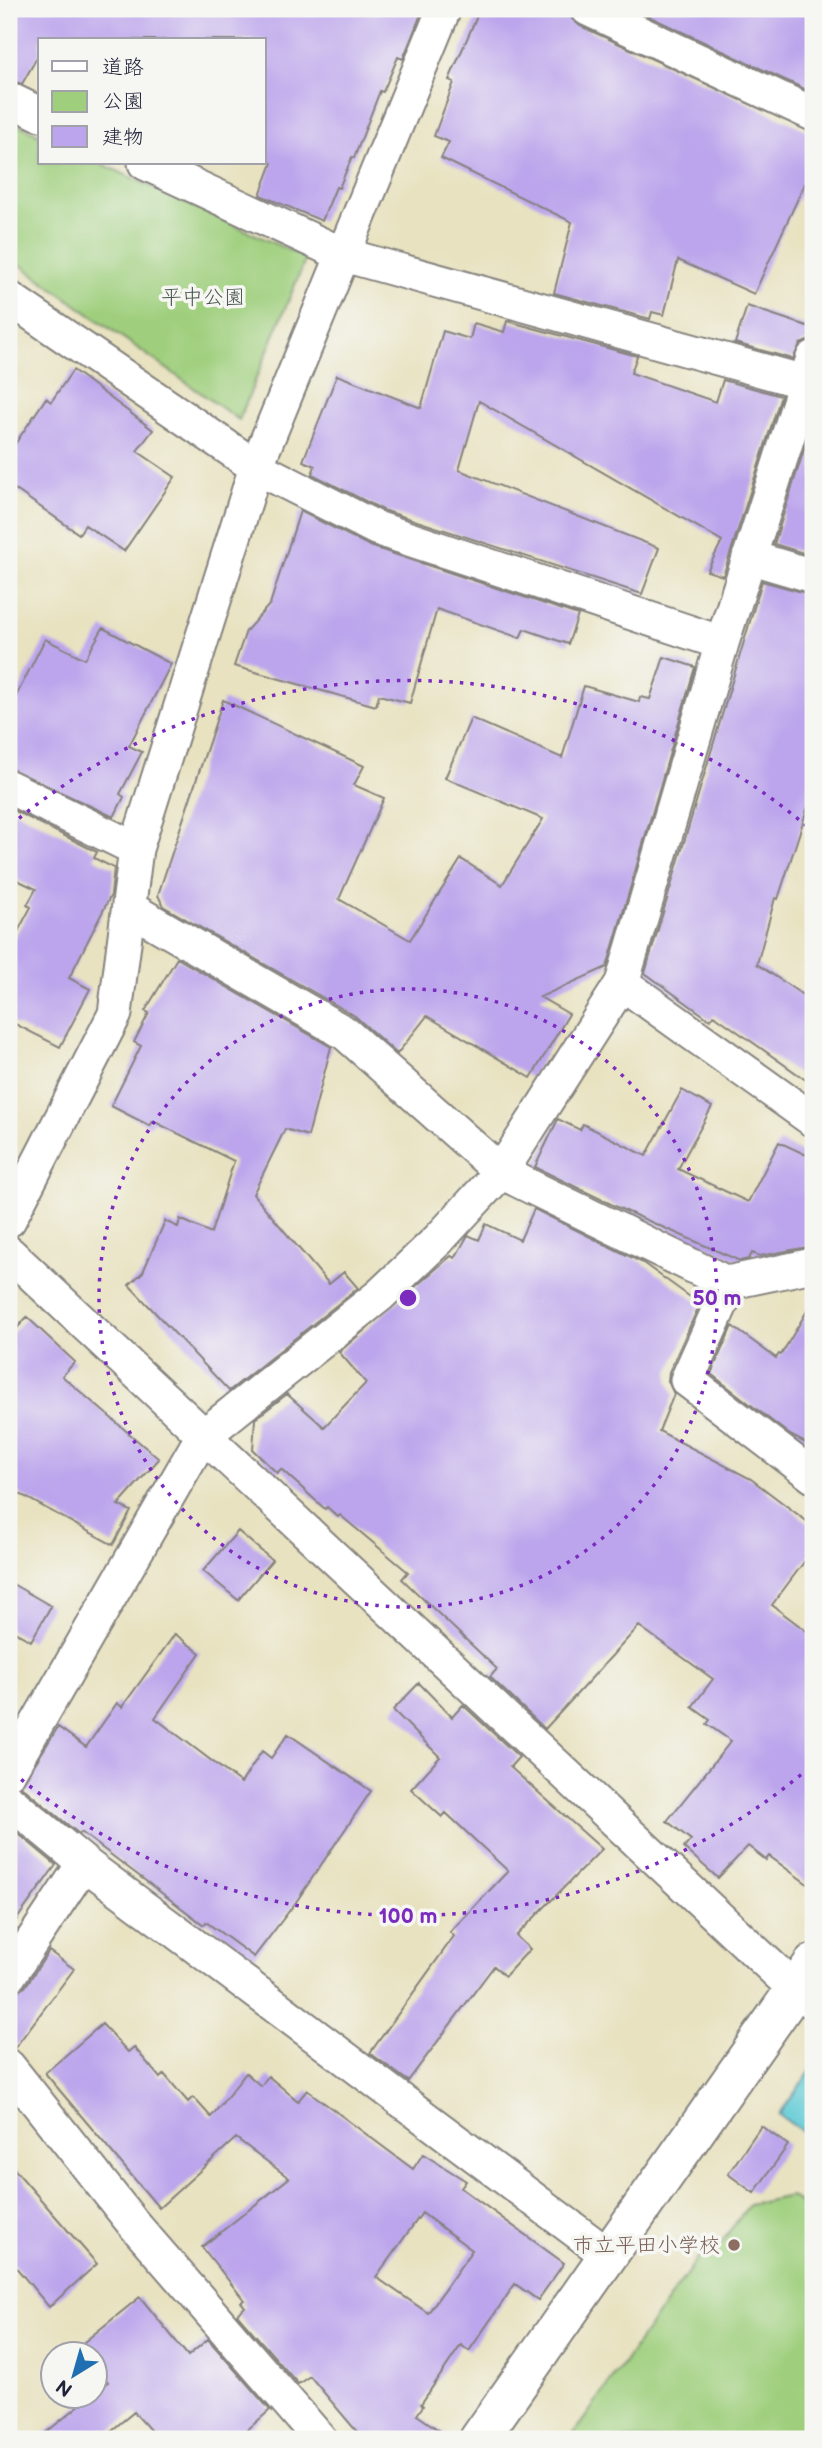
<svg xmlns="http://www.w3.org/2000/svg" width="822" height="2448" font-family="'Balsamiq Sans','Klee One',sans-serif">
<style>
.green{fill:#9fcf7d;stroke:#60785c;stroke-width:2}
.water{fill:#5ecad5;stroke:#407688;stroke-width:2}
.building{fill:#bca5ec;fill-rule:evenodd}
.lines{fill:none;stroke-linecap:round;stroke-linejoin:round}
.street-casing{stroke:#85827e;stroke-width:37}
.secondary-casing{stroke:#85827e;stroke-width:42}
.street{stroke:#fff;stroke-width:33}
.secondary{stroke:#fff;stroke-width:38}
.ring{fill:none;stroke:#7b2cbf;stroke-width:3.5;stroke-dasharray:3.5 7}
.education-dot{fill:#8d6e63;stroke:#f6f6f2;stroke-width:2.5}
.labels{text-anchor:middle;dominant-baseline:central;stroke-width:7;stroke-linejoin:round;paint-order:stroke}
.park-label{font-size:21px;fill:#48564f;stroke:#f6f6f2}
.education-label{font-size:21px;fill:#785e54;stroke:#f6f6f2;text-anchor:end}
.centre{fill:#7b2cbf;stroke:#f6f6f2;stroke-width:3.5}
.ring-label{font-size:21px;text-anchor:middle;font-weight:bold;fill:#7b2cbf;stroke:#f6f6f2;stroke-width:7;stroke-linejoin:round;paint-order:stroke}
</style>
<rect width="100%" height="100%" fill="#f6f6f2"/>
<filter id="ink" filterUnits="userSpaceOnUse"><feTurbulence type="fractalNoise" baseFrequency=".0143" numOctaves="2"/><feDisplacementMap in="SourceGraphic" scale="14" xChannelSelector="R" yChannelSelector="G"/><feConvolveMatrix kernelMatrix="1 2 1 2 8 2 1 2 1" color-interpolation-filters="sRGB"/></filter>
<filter id="wash" filterUnits="userSpaceOnUse"><feTurbulence type="fractalNoise" baseFrequency=".00686" numOctaves="4" result="noise"/><feDisplacementMap in="SourceGraphic" scale="28" xChannelSelector="R" yChannelSelector="G"/><feGaussianBlur stdDeviation="1.57" result="paint"/><feColorMatrix in="noise" values="0 0 0 0 0 0 0 0 0 0 0 0 0 0 0 0 0 1.4 0 .05"/><feComposite in="paint" operator="in"/></filter>
<g filter="url(#wash)">
<rect width="100%" height="100%" fill="#e8e2c0"/>
<path class="green" d="M9 120 40 135V163H100L306 258 239 420 9 257Z
M790 2196 813 2213V2439H570L698 2258 712 2255 749 2205Z"/>
<path class="water" d="M813 2067V2139L779 2115Z"/>
<g id="blocks">
<path class="building" d="M9 9H420L421 14 403 59 398 57 383 92 380 91 354 158 352 157 339 188 336 187 322 221 260 195 272 163 264 160V40H40V52L22 84 9 80Z
M480 9H569L572 19 580 26 813 133V187L805 183 754 294 678 260 664 315 652 312 650 319 554 293 572 222 441 158 449 142 434 136 454 82 449 80Z
M633 9H813V93Z
M747 306 813 328V339L800 344 793 359 735 343Z
M507 321 637 356 631 373 716 402 723 380 781 396 723 576 707 571 722 541 479 401 459 470 659 548 642 594 383 510 312 474 315 466 303 461 337 375 421 408 443 331 470 339 474 323 504 332Z
M73 370 153 430 137 451 175 477 124 551 85 525 79 534 9 485V453L46 398 51 402Z
M813 421V556L774 544Z
M300 511 370 546 578 615 568 644 524 629 520 638 437 609 410 703 379 695 376 706 234 666 246 631 270 604Z
M762 581 813 595V791L778 899 775 898 757 964 813 1002V1085L714 1015 710 1020 645 973Z
M103 628 171 664 129 746 142 752 120 794 124 797 114 817 9 768V710L45 639 85 659Z
M664 657 695 667 607 967 540 997 569 1014 531 1078 427 1016 397 1054 355 1016 163 906 158 895 223 700 364 766 354 785 384 798 339 899 410 940 461 859 502 885 543 819 445 778 471 718 562 758 584 686 639 702 640 697 650 699Z
M9 808 97 852 94 858 114 868 111 895 69 978 90 989 60 1047 9 1021V948L31 907 27 905 36 889 9 876Z
M177 958 331 1047 308 1136 285 1129 253 1194 329 1284 344 1272 358 1288 229 1391 129 1285 143 1272 165 1221 178 1227 180 1219 211 1233 234 1161 153 1121 150 1126 111 1106 141 1046 134 1042 149 1013 145 1011Z
M682 1090 712 1107 678 1169 748 1202 779 1142 813 1158V1246L760 1256 752 1253 749 1259 740 1261 619 1208 535 1167 558 1119 580 1130 583 1124 646 1156Z
M534 1209 643 1263 700 1304 669 1372 668 1381 674 1394 659 1431 751 1479 813 1526V1550L772 1605 813 1636V1888L769 1856 766 1860 748 1846 718 1878 684 1848 691 1840 667 1821 731 1741 707 1724 710 1720 692 1707 713 1679 639 1626 545 1729 490 1677 497 1669 402 1579 408 1572 340 1515 338 1517 327 1507 325 1509 281 1469 277 1473 253 1450 255 1419 287 1394 324 1427 366 1383 339 1352 451 1256 455 1258 468 1235 479 1240 486 1224 520 1240Z
M813 1301V1447L790 1435 711 1374 732 1326 776 1358 779 1354 781 1355Z
M27 1317 75 1362 62 1376 159 1459 118 1505 131 1511 113 1545 9 1488V1337Z
M238 1531 272 1560 238 1600 203 1571Z
M9 1582 51 1606 31 1641 9 1629Z
M175 1634 200 1653 155 1718 241 1783 262 1751 271 1758 288 1734 371 1791 296 1902 254 1957 206 1922 204 1925 81 1832 79 1834 21 1786 58 1727 86 1747 117 1703 122 1707Z
M419 1683 452 1717 463 1705 519 1757 510 1767 602 1849 516 1936 530 1949 505 1976 494 1966 408 2081 370 2053 454 1936 450 1932 508 1871 446 1813 442 1817 411 1789 440 1757 393 1710Z
M9 1826 56 1865 12 1926 17 1929 9 1942Z
M49 1951 74 1969 14 2049 9 2048V1995L25 1987Z
M102 2024 128 2052 134 2047 160 2078 164 2074 188 2102 193 2097 211 2117 246 2073 261 2086 268 2076 298 2101 307 2090 413 2169 423 2154 466 2181 461 2188 564 2263 538 2300 515 2284 469 2351 461 2345 421 2404 423 2406 417 2415 452 2439H363L310 2376 298 2384 237 2314 245 2307 241 2302 244 2300 202 2247 289 2178 236 2138 159 2208 45 2073ZM422 2213 472 2250 428 2313 376 2277Z
M761 2126 788 2145 754 2193 728 2174Z
M9 2163 97 2264 49 2307 9 2259Z
M140 2297 188 2356 208 2339 270 2410 237 2439H158L134 2412 101 2439H38L108 2382 94 2366V2354H83L78 2347Z"/>
</g>
</g>
<g filter="url(#ink)">
<use href="#blocks" fill-opacity="0" stroke="#85827e" stroke-width="2"/>
<g class="lines">
<g class="street-casing">
<path id="street" d="M588 9 813 114
M9 99 40 114
M145 163 344 255 804 382
M9 298 256 467 376 528 722 643
M749 557 813 576
M9 787 136 849
M129 908 345 1033 501 1172 727 1283 813 1265
M622 983 813 1120
M9 1220 115 1014 136 849 256 467 444 9
M9 1253 795 1989 813 2002
M727 1283 723 1300 687 1380 813 1476
M9 1772 202 1437 380 1295 438 1240 501 1172 622 983 722 643 813 358
M9 1801 84 1863 608 2255
M9 1976 84 1863
M9 2067 132 2222 320 2439"/>
</g>
<g class="secondary-casing">
<path id="secondary" d="M479 2439 813 1964"/>
</g>
<use href="#street" class="street"/>
<use href="#secondary" class="secondary"/>
</g>
</g>
<g class="ring">
<circle cx="408" cy="1298" r="309"/>
<path d="M809 1768A618 618 0 0 1 11 1771M11 825A618 618 0 0 1 809 828"/>
</g>
<circle class="education-dot" cx="734" cy="2245" r="7"/>
<g class="labels">
<g class="park-label">
<text x="203" y="297">平中公園</text>
</g>
<g class="education-label">
<text x="720" y="2245">市立平田小学校</text>
</g>
</g>
<circle cx="408" cy="1298" r="10" class="centre"/>
<g class="ring-label">
<text x="717" y="1305">50 m</text>
<text x="408" y="1923">100 m</text>
</g>
<rect width="822" height="2448" fill="none" stroke="#f6f6f2" stroke-width="35"/>
<rect x="38" y="38" width="228" height="126" fill="#f6f6f2" stroke="#a1a1a9" stroke-width="2"/>
<rect x="52" y="61" width="35" height="10" fill="#ffffff" stroke="#a1a1a9" stroke-width="2"/>
<text x="102" y="74" font-size="21" fill="#22223b">道路</text>
<rect x="52" y="91" width="35" height="21" fill="#9fcf7d" stroke="#a1a1a9" stroke-width="2"/>
<text x="102" y="108" font-size="21" fill="#22223b">公園</text>
<rect x="52" y="126" width="35" height="21" fill="#bca5ec" stroke="#a1a1a9" stroke-width="2"/>
<text x="102" y="144" font-size="21" fill="#22223b">建物</text>
<g transform="translate(74 2375) rotate(217)"><circle r="33" fill="#f6f6f2" stroke="#a1a1a9" stroke-width="2"/>
<path d="M0-5L12 26L0 18L-12 26Z" fill="#1f6fb2"/>
<text y="-10" font-size="19" font-weight="bold" text-anchor="middle" fill="#22223b">N</text>
</g>
</svg>
